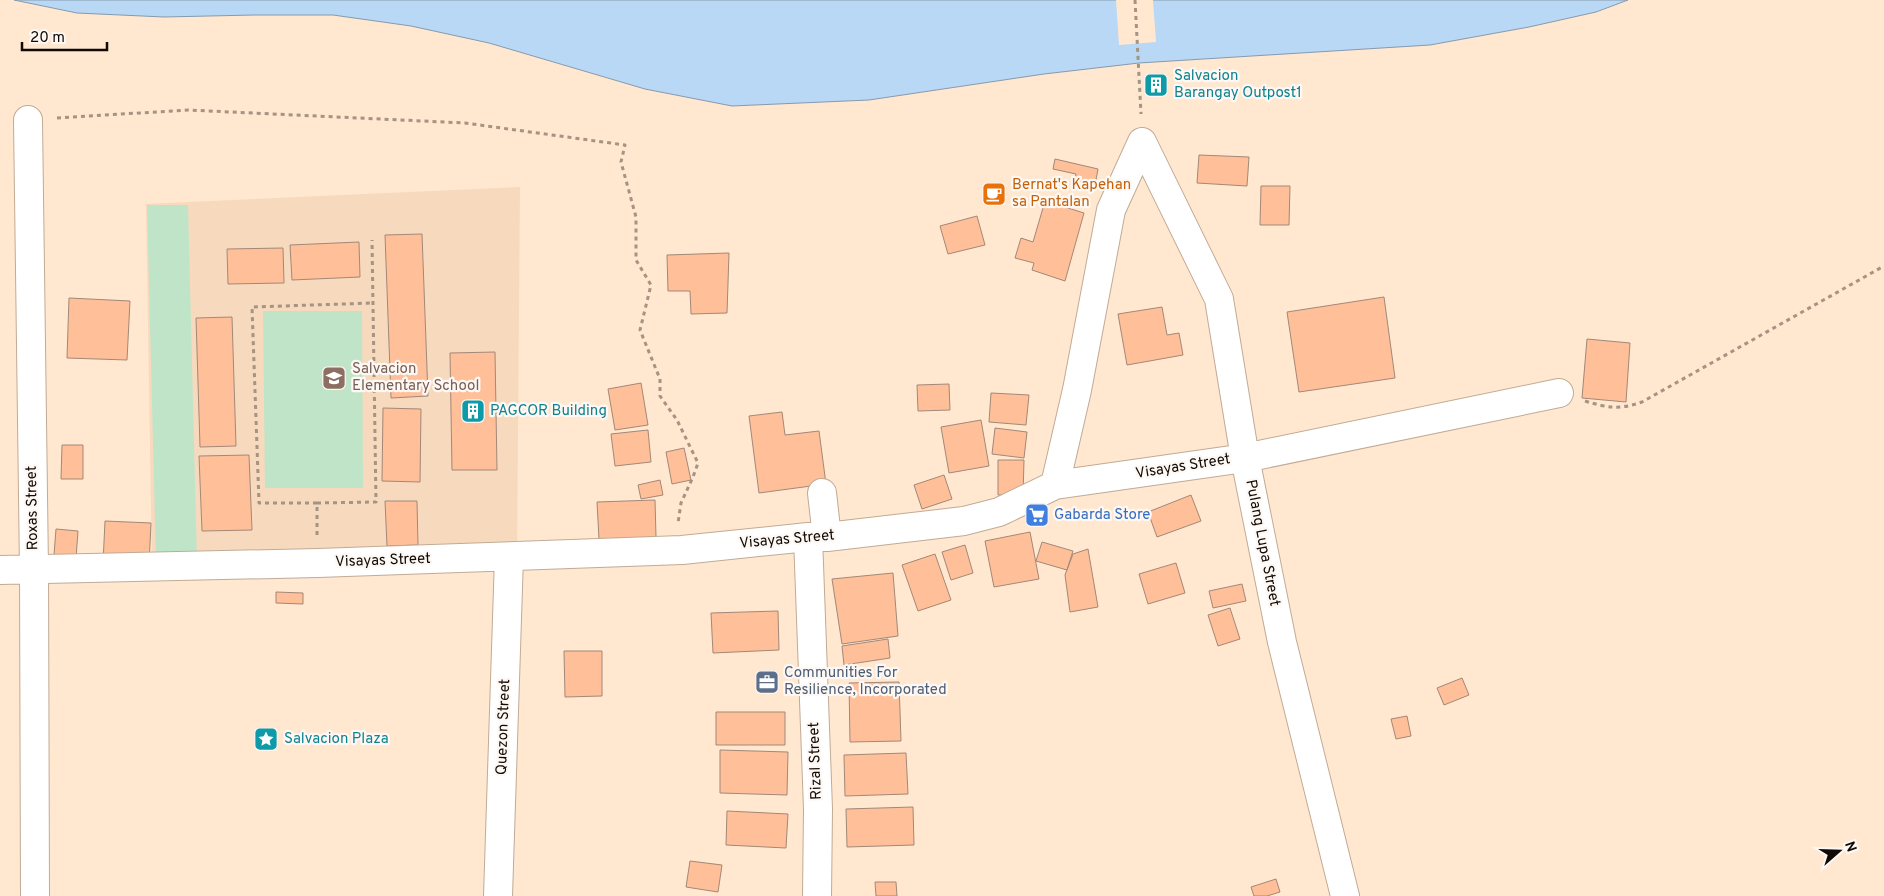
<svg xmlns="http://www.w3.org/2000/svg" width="1884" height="896" font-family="Overpass,sans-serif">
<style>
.built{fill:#f7dabd}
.green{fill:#c0e4c8}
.water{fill:#b8d8f5;stroke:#869aad}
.pier{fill:#ffe7d0}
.building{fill:#febf99;stroke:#a38878}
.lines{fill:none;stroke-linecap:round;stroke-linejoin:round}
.minor-casing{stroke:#c1ab95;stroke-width:30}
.path{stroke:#a59383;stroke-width:3;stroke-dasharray:4 4;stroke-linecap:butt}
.minor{stroke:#fff;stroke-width:28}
.labels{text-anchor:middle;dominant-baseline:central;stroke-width:4.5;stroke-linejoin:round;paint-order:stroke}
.culture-label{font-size:15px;fill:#0d838f;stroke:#fdf8f4;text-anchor:start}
.food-label{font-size:15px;fill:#c56008;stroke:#fdf8f4;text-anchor:start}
.education-label{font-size:15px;fill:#785e54;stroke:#fdf8f4;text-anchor:start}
.street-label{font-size:15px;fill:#110a04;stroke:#fdf8f4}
.shop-label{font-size:15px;fill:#366cbe;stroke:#fdf8f4;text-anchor:start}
.service-label{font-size:15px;fill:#4e5e75;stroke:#fdf8f4;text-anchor:start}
</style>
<rect width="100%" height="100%" fill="#ffe7d0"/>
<path class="built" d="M520 187 517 553 152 567 146 204Z"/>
<path class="green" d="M147 205H188L197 561 156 562Z
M263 311H362L363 488H265Z"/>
<path class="water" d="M14 0H1628L1596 12 1529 27 1430 45 1139 63 1044 74 869 100 732 106 645 89 489 43 411 26 333 15H254L164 17 77 13Z"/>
<path class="pier" d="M1116 0H1153L1156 42 1119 45Z"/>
<path class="building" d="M1159 77 1163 92 1153 94 1150 79Z
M1199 155 1249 157 1247 186 1197 183Z
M1055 159 1098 169 1095 185 1075 180 1076 174 1053 169Z
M1261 186H1290L1289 225H1260Z
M1045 201 1084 213 1065 281 1032 270 1034 263 1015 258 1021 238 1033 242Z
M977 216 985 245 948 254 940 226Z
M422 234 428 396 391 398 385 235Z
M359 242 360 277 292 280 290 245Z
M283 248 284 283 228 284 227 249Z
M729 253 727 313 691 314 690 291H668L667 255Z
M1384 297 1395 378 1299 392 1287 312Z
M69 298 130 301 127 360 67 358Z
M1162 307 1167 335 1179 333 1183 355 1127 365 1118 314Z
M232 317 236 446 200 447 196 318Z
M1587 339 1630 343 1626 402 1582 398Z
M495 352 497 470H452L450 353Z
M641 383 648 425 615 430 608 389Z
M949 384 950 410 918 411 917 385Z
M991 393 1029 395 1026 425 989 422Z
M383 408 421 409 420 482 382 481Z
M782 412 785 435 819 431 826 484 759 493 749 416Z
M981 420 989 466 949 473 941 427Z
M995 428 1027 432 1024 458 992 454Z
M648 430 651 462 615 466 611 434Z
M62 445H83V479H61Z
M684 448 691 480 672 484 666 452Z
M249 455 252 530 202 531 199 456Z
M998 460H1024L1023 496 998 495Z
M944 475 952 499 922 509 914 485Z
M660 480 663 495 641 499 638 485Z
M1191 495 1201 521 1157 537 1148 512Z
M655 500 656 537 599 539 597 502Z
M385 501H417L418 545 387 546Z
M105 521 151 523 149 565 103 563Z
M56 529 78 531 76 558 54 555Z
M1030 532 1039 579 994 587 985 541Z
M1042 542 1073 551 1067 570 1036 561Z
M965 545 973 573 951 580 942 552Z
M1088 549 1098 607 1070 612 1065 575 1073 554Z
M935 554 951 600 918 611 902 565Z
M1176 563 1185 593 1148 604 1139 574Z
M893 573 898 636 842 644 832 579Z
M1242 584 1246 601 1213 608 1209 591Z
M276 592 303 593V604L276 603Z
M1230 608 1240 639 1218 646 1208 615Z
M778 611 779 650 713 653 711 613Z
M888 639 890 658 844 665 842 646Z
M564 651H602V696L565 697Z
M1462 678 1469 695 1444 705 1437 688Z
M899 682 901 741 850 742 849 683Z
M716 712H785V745H716Z
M1407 716 1411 736 1396 739 1391 719Z
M720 750 788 752 787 795 720 793Z
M906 753 908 794 845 796 844 755Z
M913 807 914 845 847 847 846 809Z
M727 811 788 814 786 848 726 845Z
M690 861 722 865 718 892 686 887Z
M1276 879 1280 892 1267 896H1254L1251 887Z
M875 882H896L897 896H876Z"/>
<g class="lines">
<g class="minor-casing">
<path id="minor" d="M28 120 34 570 35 896
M1142 142 1219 299 1245 458 1282 642 1345 896
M1055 485 1077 390 1111 210 1142 142
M822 493 827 537
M808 537 818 809 817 896
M0 570 318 563 682 550 808 537H827L964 521 999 512 1055 485 1245 458 1559 393
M498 896 509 557"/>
</g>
<path class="path" d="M1135 0 1141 114
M57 118 188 110 465 123 625 145 621 162 636 217V260L651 285 640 330 660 379V396L677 420 698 463 693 477 681 503 678 523
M1585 401C1608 408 1619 410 1642 402L1884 266
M317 503H259L252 307 373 303
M317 535V503L376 502 372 240"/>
<use href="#minor" class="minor"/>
</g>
<defs>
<g id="building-square" transform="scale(1.25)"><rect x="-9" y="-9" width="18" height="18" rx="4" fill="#0f9aa8" stroke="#fdf8f4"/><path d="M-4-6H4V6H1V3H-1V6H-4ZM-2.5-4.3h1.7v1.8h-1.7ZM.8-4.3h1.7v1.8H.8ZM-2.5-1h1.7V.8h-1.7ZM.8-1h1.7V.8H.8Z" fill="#fff"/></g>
<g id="cafe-square" transform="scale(1.25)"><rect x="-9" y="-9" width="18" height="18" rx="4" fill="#e8710a" stroke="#fdf8f4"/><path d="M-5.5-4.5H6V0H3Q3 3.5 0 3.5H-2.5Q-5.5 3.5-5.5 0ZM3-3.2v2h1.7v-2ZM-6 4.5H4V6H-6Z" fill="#fff"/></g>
<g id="school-square" transform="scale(1.25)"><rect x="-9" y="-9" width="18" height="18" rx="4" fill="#8d6e63" stroke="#fdf8f4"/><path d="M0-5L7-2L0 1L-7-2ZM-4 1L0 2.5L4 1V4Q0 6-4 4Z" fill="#fff"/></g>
<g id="supermarket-square" transform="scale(1.25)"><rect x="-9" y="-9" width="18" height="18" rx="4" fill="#3f7fe0" stroke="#fdf8f4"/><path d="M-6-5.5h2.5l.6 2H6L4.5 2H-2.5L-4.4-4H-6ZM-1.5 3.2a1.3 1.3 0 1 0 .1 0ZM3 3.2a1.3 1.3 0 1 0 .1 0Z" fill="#fff"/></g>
<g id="office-square" transform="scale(1.25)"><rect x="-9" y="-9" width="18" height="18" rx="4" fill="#5c6f8a" stroke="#fdf8f4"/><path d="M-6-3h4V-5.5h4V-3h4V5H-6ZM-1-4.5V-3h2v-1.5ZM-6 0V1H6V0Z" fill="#fff"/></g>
<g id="sight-square" transform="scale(1.25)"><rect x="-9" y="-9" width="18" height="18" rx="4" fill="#0f9aa8" stroke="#fdf8f4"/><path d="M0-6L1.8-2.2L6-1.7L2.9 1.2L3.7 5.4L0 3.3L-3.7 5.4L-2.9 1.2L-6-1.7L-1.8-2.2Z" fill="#fff"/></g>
</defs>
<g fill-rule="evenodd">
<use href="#building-square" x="1156" y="85"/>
<use href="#cafe-square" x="994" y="194"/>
<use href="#school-square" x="334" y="378"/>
<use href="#building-square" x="473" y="411"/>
<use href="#supermarket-square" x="1037" y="515"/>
<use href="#office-square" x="767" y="682"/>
<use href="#sight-square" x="266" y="739"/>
</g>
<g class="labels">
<g class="culture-label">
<text x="1174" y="76">Salvacion<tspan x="1174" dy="17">Barangay Outpost1</tspan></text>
<text x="490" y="411">PAGCOR Building</text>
<text x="284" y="739">Salvacion Plaza</text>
</g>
<g class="food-label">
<text x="1012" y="185">Bernat's Kapehan<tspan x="1012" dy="17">sa Pantalan</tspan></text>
</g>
<g class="education-label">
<text x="352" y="369">Salvacion<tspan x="352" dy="17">Elementary School</tspan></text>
</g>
<g class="street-label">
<text transform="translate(1183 467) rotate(-9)">Visayas Street</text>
<text transform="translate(33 508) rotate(-91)">Roxas Street</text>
<text transform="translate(787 540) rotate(-5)">Visayas Street</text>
<text transform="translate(1262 543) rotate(79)">Pulang Lupa Street</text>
<text transform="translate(383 561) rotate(-2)">Visayas Street</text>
<text transform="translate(504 727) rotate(-88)">Quezon Street</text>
<text transform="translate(816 761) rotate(-92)">Rizal Street</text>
</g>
<g class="shop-label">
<text x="1054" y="515">Gabarda Store</text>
</g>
<g class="service-label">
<text x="784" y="673">Communities For<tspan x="784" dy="17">Resilience, Incorporated</tspan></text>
</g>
</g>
<g transform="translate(1839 851) rotate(70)" stroke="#fdf8f4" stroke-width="4" paint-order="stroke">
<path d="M0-4L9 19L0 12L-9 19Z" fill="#110a04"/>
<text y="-8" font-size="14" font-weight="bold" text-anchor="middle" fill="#110a04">N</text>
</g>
<path d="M22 42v8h85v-8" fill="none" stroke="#110a04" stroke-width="2.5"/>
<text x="30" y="42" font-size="15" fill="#110a04" stroke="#fdf8f4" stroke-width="4" paint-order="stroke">20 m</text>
</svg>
